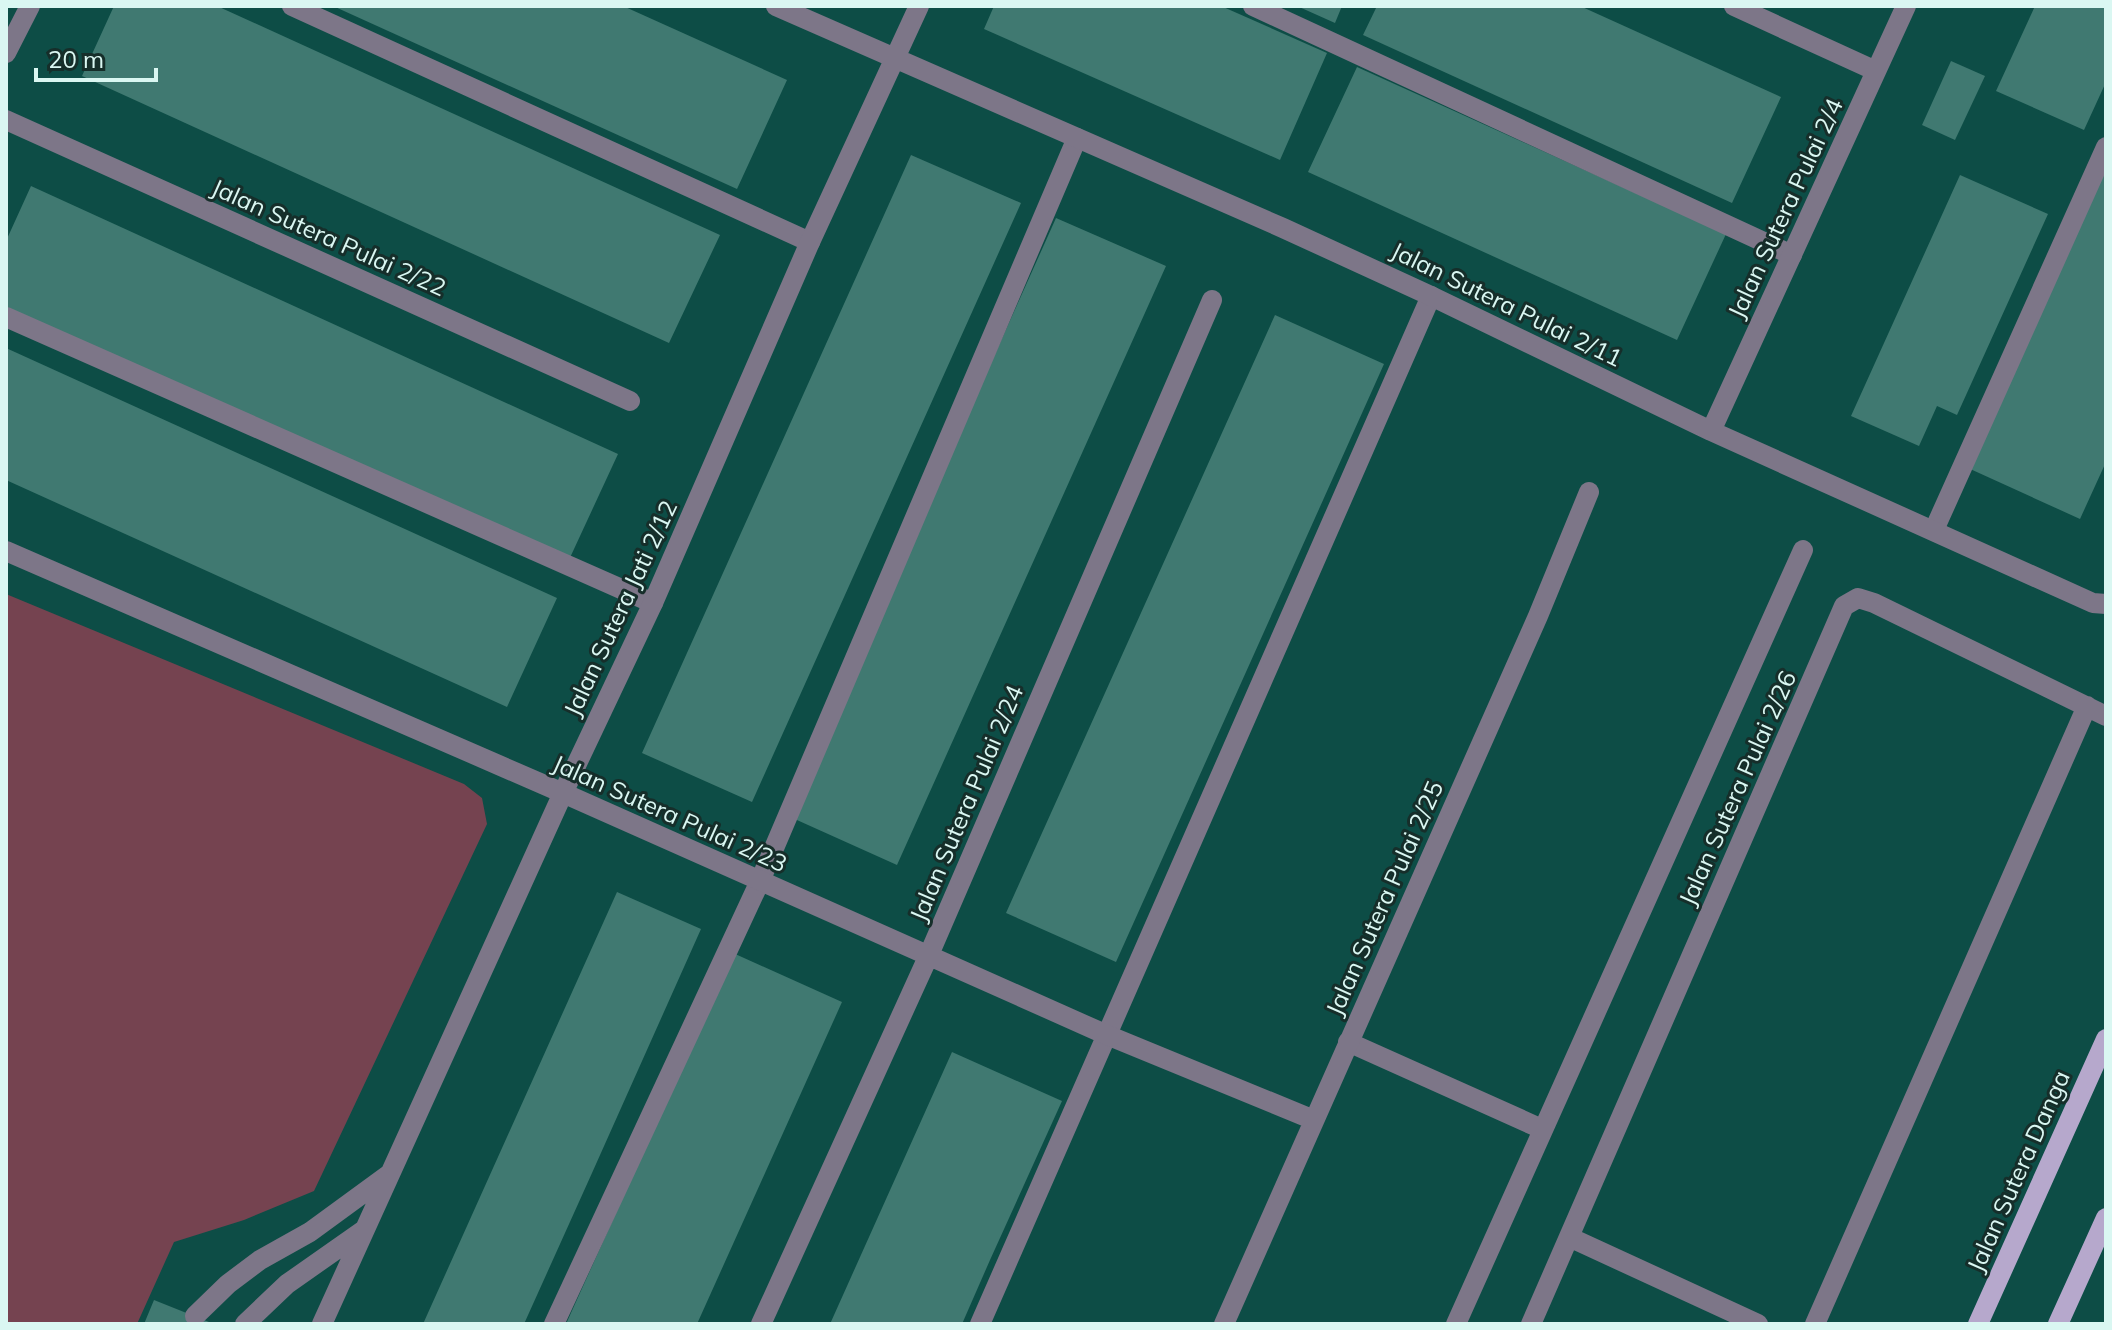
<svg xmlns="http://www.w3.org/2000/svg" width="2112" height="1330" font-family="Mulish,sans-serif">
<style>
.green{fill:#754350}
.building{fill:#407971}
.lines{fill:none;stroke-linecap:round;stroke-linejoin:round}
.service{stroke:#7d7688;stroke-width:20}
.minor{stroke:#7d7688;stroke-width:20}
.primary{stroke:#b6a8cc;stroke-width:20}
.labels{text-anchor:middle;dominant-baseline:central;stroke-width:6;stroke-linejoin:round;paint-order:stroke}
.street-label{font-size:24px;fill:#daf7f2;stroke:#162e2a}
</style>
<rect width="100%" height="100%" fill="#0d4d46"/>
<path class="green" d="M6 594 464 784 482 798 487 824 314 1191 244 1220 174 1242 137 1324H6Z"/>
<path class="building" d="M114 6H217L720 235 669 343 82 76Z
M333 6H623L787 80 737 189Z
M994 6H1221L1327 53 1280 160 984 29Z
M1297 6H1342L1335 23Z
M1377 6H1580L1781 97 1732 203 1363 35Z
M2035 6H2106V82L2084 130 1996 91Z
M1951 61 1985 76 1955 140 1922 125Z
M1357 67 1726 234 1677 340 1308 172Z
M911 155 1021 203 752 802 642 753Z
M2106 168V462L2080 519 1968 468Z
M1960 175 2048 214 1957 415 1937 406 1919 446 1851 416Z
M31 186 618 454 568 562 6 307V241Z
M1056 218 1166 266 897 865 788 816Z
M1275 315 1384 364 1116 962 1006 913Z
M6 348 557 598 507 707 6 480Z
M617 892 701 929 592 1173 524 1324H423Z
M733 953 842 1002 697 1324H566Z
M952 1052 1062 1101 990 1260 962 1324H830Z
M154 1300 214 1324H144Z"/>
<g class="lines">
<path class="service" d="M292 6 810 242
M1253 6 1792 255
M6 317 653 603
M1934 530 2106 147
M1348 1042 1542 1129
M1569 1237 1758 1324
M554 1324 760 881 1077 138
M980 1324 1431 296
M1456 1324 1803 550
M1531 1324 1844 606 1858 598 1874 603 2106 716
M1815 1324 2087 706"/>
<path class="minor" d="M776 6 1283 228 1431 296 1711 431 2093 603 2106 604
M1734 6 1876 71
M6 53 30 6
M6 120 630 401
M1711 431 1906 6
M6 551 563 793 1107 1035 1314 1120
M195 1316 228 1284 260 1260 310 1232 388 1175
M245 1324 287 1284 364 1230
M322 1324 563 793 653 603 810 242 919 6
M761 1324 928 957 1212 300
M1224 1324 1538 616 1589 492"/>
<path class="primary" d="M1978 1324 2106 1039
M2058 1324 2106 1218"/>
</g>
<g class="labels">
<g class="street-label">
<text transform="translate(1785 208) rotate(-65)">Jalan Sutera Pulai 2/4</text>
<text transform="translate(329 237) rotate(24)">Jalan Sutera Pulai 2/22</text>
<text transform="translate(1507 304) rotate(26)">Jalan Sutera Pulai 2/11</text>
<text transform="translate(620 608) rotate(-65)">Jalan Sutera Jati 2/12</text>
<text transform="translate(1737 788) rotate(-66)">Jalan Sutera Pulai 2/26</text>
<text transform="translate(966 803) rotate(-67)">Jalan Sutera Pulai 2/24</text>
<text transform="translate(670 813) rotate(24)">Jalan Sutera Pulai 2/23</text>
<text transform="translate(1384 898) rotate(-66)">Jalan Sutera Pulai 2/25</text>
<text transform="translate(2018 1171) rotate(-66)">Jalan Sutera Danga</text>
</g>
</g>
<rect width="2112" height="1330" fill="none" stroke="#daf7f2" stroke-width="16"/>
<path d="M36 68v12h120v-12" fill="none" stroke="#daf7f2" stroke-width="4"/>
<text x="48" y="68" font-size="24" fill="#daf7f2" stroke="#162e2a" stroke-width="6" paint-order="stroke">20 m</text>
</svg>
